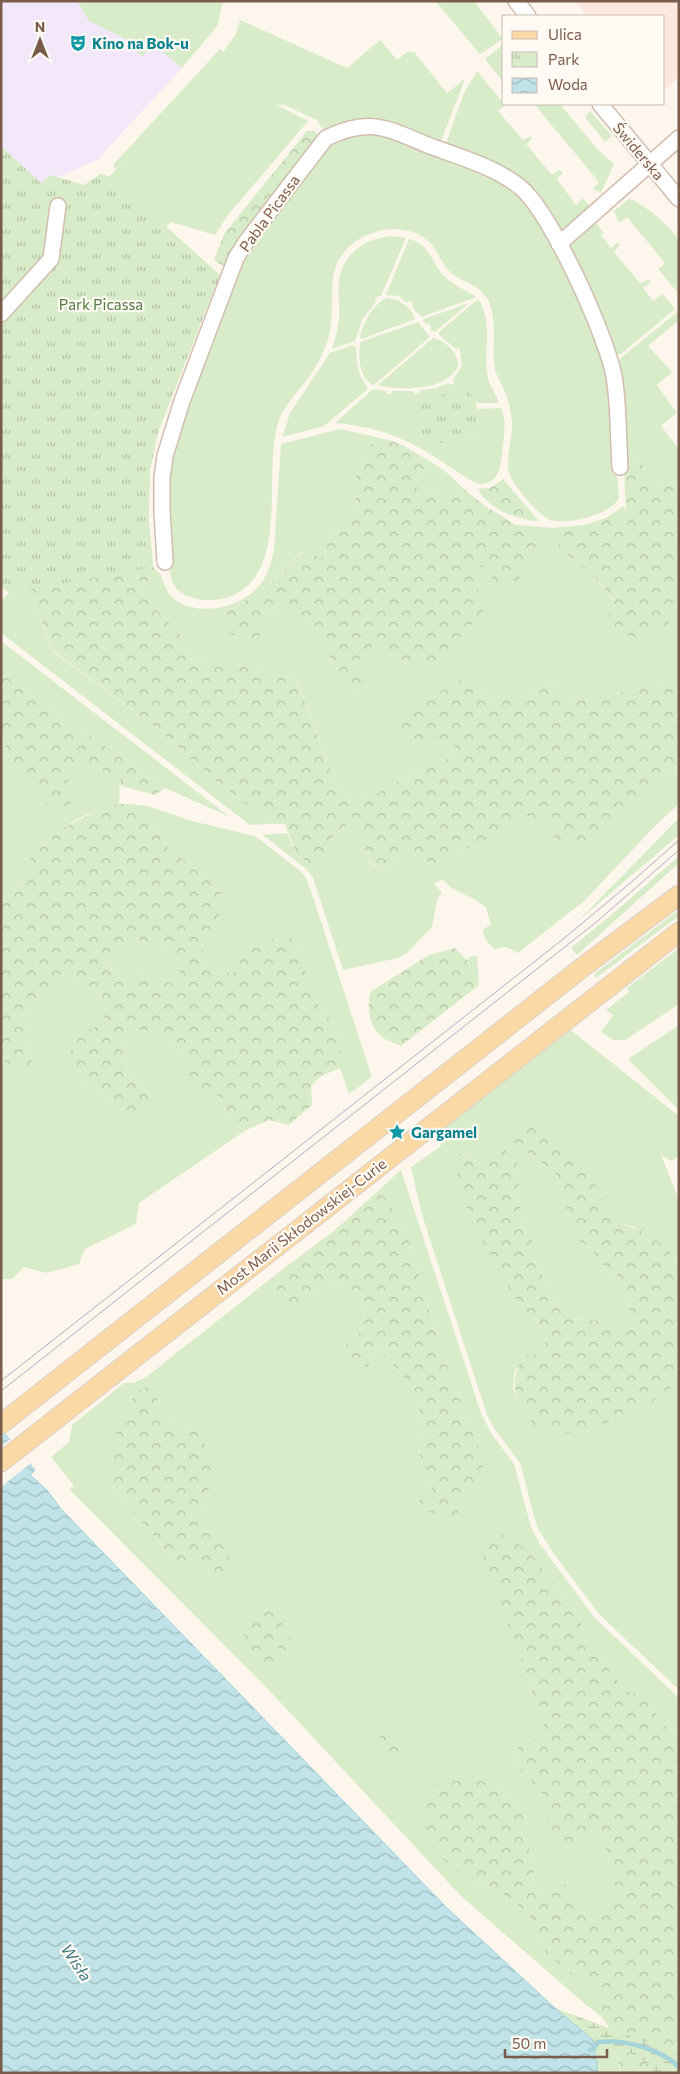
<svg xmlns="http://www.w3.org/2000/svg" width="680" height="2074" font-family="Commissioner,sans-serif">
<style>
.commercial{fill:#fde8e0}
.education{fill:#f3e8fa}
.grass{fill:#d8ecc9;fill-rule:evenodd}
.forest{fill:url(#forest-crowns);fill-rule:evenodd}
.wetland{fill:url(#wetland-marsh)}
.park{fill:url(#park-tufts)}
.water{fill:url(#water-waves);stroke:#a5d3da}
.pier{fill:#fdf6ec}
.lines{fill:none;stroke-linecap:round;stroke-linejoin:round}
.stream{stroke:#a5d3da;stroke-width:4.5}
.minor-casing{stroke:#d1beb0;stroke-width:18}
.major-casing{stroke:#dad1cd;stroke-width:21}
.minor{stroke:#fff;stroke-width:15}
.major{stroke:#fbd9a5;stroke-width:19}
.tram{stroke:#b9a8c9;stroke-width:1}
.labels{text-anchor:middle;dominant-baseline:central;stroke-width:4.5;stroke-linejoin:round;paint-order:stroke}
.culture-label{font-size:15px;font-weight:bold;fill:#0d838f;stroke:#fffaf3;text-anchor:start}
.street-label{font-size:15px;fill:#7a5c4d;stroke:#fffaf3}
.park-label{font-size:15px;fill:#537a41;stroke:#fffaf3}
.water-label{font-size:16px;font-style:italic;fill:#437c86;stroke:#fffaf3}
</style>
<defs>
<pattern id="forest-crowns" width="20" height="18" patternUnits="userSpaceOnUse" patternTransform="scale(1.25)"><rect width="20" height="18" fill="#d8ecc9"/><path d="M2 6a3 3 0 1 1 6 0M12 15a3 3 0 1 1 6 0" fill="none" stroke="#b4c2a5"/></pattern>
<pattern id="wetland-marsh" width="20" height="14" patternUnits="userSpaceOnUse" patternTransform="scale(1.25)"><rect width="20" height="14" fill="#d8ecc9"/><path d="M1 5h8M5 5V1M11 12h8M15 12V8" fill="none" stroke="#b4c2a5"/></pattern>
<pattern id="park-tufts" width="24" height="20" patternUnits="userSpaceOnUse" patternTransform="scale(1.25)"><rect width="24" height="20" fill="#d8ecc9"/><path d="M3 7l-1-3M5 7V3M7 7l1-3M15 17l-1-3M17 17v-4M19 17l1-3" fill="none" stroke="#b4c2a5"/></pattern>
<pattern id="water-waves" width="16" height="10" patternUnits="userSpaceOnUse" patternTransform="scale(1.25)"><rect width="16" height="10" fill="#bfe3e8"/><path d="M0 5q4-4 8 0t8 0" fill="none" stroke="#a0bbbe"/></pattern>
</defs>
<rect width="100%" height="100%" fill="#fdf6ec"/>
<path class="commercial" d="M575 1H679V77L664 90V16H588Z"/>
<path class="education" d="M1 1H214L210 21 175 62 182 68 97 160 56 178 41 183 1 146Z"/>
<path class="grass" d="M77 1H223L218 25 182 68 163 52 164 50 161 47 159 48 157 47 161 41 151 51 149 49 142 57 125 39 89 21Z
M435 1H474L503 39 480 54Z
M240 20 347 68 380 40 397 60 407 52H414L447 93 465 79 441 141 439 144 390 124 325 133 317 120 284 105H277L308 121 228 215 215 235 171 222 166 227 110 176 144 139 116 169 113 165 220 49 223 52 236 34Z
M504 44V83L485 59Z
M477 71 505 105 498 111 523 140 531 136 532 139 526 144 552 175 559 170 562 172V174L557 179 576 205 583 198 589 206 562 231 559 230 549 214 445 146 464 93Z
M534 104H560L598 150 614 164 601 193 593 189 599 182Z
M590 111 612 136 605 142 585 117Z
M359 133 385 135 412 144 497 182 515 192 527 205 544 230 579 300 609 374 619 498C611 515 568 525 550 520 539 516 512 484 509 473 505 457 513 439 512 423 511 413 509 401 505 392 502 384 497 378 495 369 491 347 498 321 488 300 477 280 456 283 445 266 440 259 437 251 431 244 419 230 396 226 379 231 362 235 348 245 339 259 327 279 336 316 328 340 324 352 318 364 311 374 299 391 282 406 277 427 263 481 292 583 221 599 207 602 191 600 179 591 166 581 171 559 171 544 170 512 164 480 172 449 176 431 185 413 191 395 205 356 220 316 234 276L246 253 323 152 333 142Z
M629 199C642 202 675 229 679 242 680 254 679 281 679 294L658 269 665 263 627 217 619 223 614 211Z
M596 223 604 233 601 235 611 248 617 243 620 244 614 252 640 283 650 279V283L643 288 653 301 663 294 675 309 621 354H615L568 249Z
M391 236 406 238 381 296H378L375 299 376 302 363 318 355 341 332 349C334 341 337 334 338 326 341 311 337 295 339 280 343 253 367 238 391 236Z
M409 239C432 245 431 264 446 278 455 286 466 290 476 297L422 317 412 308 413 304 410 301 407 303 399 296 386 295Z
M386 298C398 298 412 307 415 319L362 339 360 337C363 322 373 305 386 298Z
M478 299C493 319 484 351 487 373 488 384 496 393 499 403H477L476 400 415 402 462 443 461 435 480 434 477 409 501 408C508 421 503 439 502 454 501 467 498 484 480 484 471 483 431 453 418 447 393 433 364 425 335 423L373 389 386 391 387 394H391L392 391H413L415 394 419 393 420 390 436 388 448 383 451 385 454 383 453 379 462 366 460 354 461 353 459 348 456 349 440 336 438 333Z
M469 303 435 332 430 330 431 327 428 323 426 324 423 322 424 319Z
M677 312 679 320 648 346 672 372 657 385 677 413 661 426 679 449V483L654 485 641 462 624 461 618 364 621 358Z
M418 322 430 337 374 385C359 380 358 355 360 342Z
M433 338C445 340 460 354 458 367 444 391 405 390 380 386L379 384Z
M352 345 356 347 357 363 360 375 368 389 324 426 282 437 290 413 330 353Z
M340 429 389 440 366 446 353 486 358 509 337 520 322 557 301 553 260 592 223 614 263 631 266 612 273 608 297 614 322 631 330 659 350 693 367 687 355 663 374 645 412 667 476 565 489 569 535 558 536 545 516 525 554 528 560 549 592 574 615 602 605 623 679 595V680L569 703 557 681 533 691 491 699 479 686 407 738 452 744 460 753 406 777 369 798 347 800 340 794 299 684 289 676 253 670 228 660 200 663 188 657 181 635 140 593 142 585 160 574C164 582 166 592 173 598 195 617 237 609 256 589 267 579 271 564 274 550L281 444Z
M433 463 445 471 464 489 450 494 418 493 417 481Z
M624 506 629 523 620 528 606 518Z
M29 589 52 651 150 723 215 780 272 824 250 825 1 633V601L9 593Z
M1 641 230 817 165 788 1 673Z
M1 735 9 756 29 780 65 774 74 763 92 765 120 779 119 804C87 811 54 829 34 855 27 863 25 874 19 882 14 890 7 896 1 903Z
M679 764V804L657 824 584 901 518 953 506 947 494 949C488 943 484 939 483 930L491 924 486 908 476 900 453 889 443 880 434 883 442 893 437 899 432 927 406 954 398 958 343 970 313 878 305 868 263 835 287 833 296 853 321 862 334 834 349 824 359 835 370 864 385 869 397 860 414 855 438 866 448 861 461 849 482 845 514 814 545 819 555 839 647 788Z
M133 804 151 807 192 821 255 836 299 870 305 876 310 888 372 1077 349 1094 340 1068 341 1046 333 1022 319 1007 294 939 236 972 213 974 206 969 203 948 218 912 221 891 164 844 152 822Z
M679 818V835L578 921Z
M679 856V863L577 955 571 948 616 911Z
M679 910V916L596 978 594 974Z
M135 939 176 954 181 975 175 985 149 973 120 979 106 962Z
M679 948V1004L625 1040H613L601 1032 613 1015 606 1010 629 992 627 988Z
M472 956 477 957 479 985 467 960Z
M60 975 83 983 101 995 105 1021 73 1040 78 1080 103 1092 119 1115 148 1092 129 1074 120 1042 133 1029 157 1032 185 1058 189 1076 216 1093 234 1125 246 1130 139 1203 136 1224 85 1249 79 1264 47 1273 24 1267 12 1279H1V1058L14 1069 33 1060 24 1039 26 1007Z
M679 1025V1110L628 1059Z
M568 1028 679 1116V1156L671 1161 661 1155 679 1200V1267L676 1261 633 1226 616 1223 584 1165 513 1142 556 1174 575 1239 590 1247 609 1273 617 1275 628 1307 640 1325 632 1329 603 1321 571 1319 559 1308 532 1255V1233L521 1228 518 1164 499 1145 479 1163 465 1154 528 1314 536 1319 546 1340 541 1353 515 1370 513 1388 522 1407 674 1383 679 1381V1690L598 1613 554 1554 537 1527 520 1463 494 1428 487 1415 422 1215 411 1167 441 1146 438 1133Z
M401 1170 481 1413 491 1433 514 1464 531 1527 540 1544 594 1617 679 1698V1733C662 1727 652 1708 644 1694L626 1691 614 1677 603 1658 585 1639 580 1617 529 1551 483 1567 502 1583V1609L526 1671 532 1693 544 1719 543 1728 537 1739 521 1742 514 1754 516 1767 528 1777 542 1793 546 1806 575 1846 599 1829 606 1838V1863L615 1886 611 1899 596 1909 578 1907 558 1882 544 1893 531 1886 536 1862 522 1834 526 1816 499 1785 473 1779 471 1882 493 1887 528 1913 540 1936 546 1953 597 1995 602 2017 585 2004 461 1896 266 1687 69 1489 74 1486 51 1457 69 1442 72 1425 124 1383H133L146 1377 279 1272 275 1286 297 1306 312 1292 335 1283 364 1294 365 1328 345 1346 351 1361 368 1368 377 1347 416 1392 424 1438 419 1452 424 1473 433 1491 461 1497 484 1461 441 1350 405 1226 379 1190ZM150 1386 163 1411 176 1425 194 1428 213 1479 203 1505 201 1520 221 1535 220 1578 210 1567 176 1563 107 1480 112 1470 115 1449Z
M612 2032 618 2052 620 2073H598L593 2040Z"/>
<path class="forest" d="M307 131H315L320 142 227 268 214 260 224 234Z
M389 440 404 446 433 463 417 481 418 493 450 494 464 489 485 506 516 525 536 544 535 558 514 584 496 585 489 569 476 565 471 574 485 609 437 664 427 667H412L374 645 356 663 367 687 350 693 330 659 322 631 297 614 273 608 266 612 263 631 255 642 224 632 223 614 260 592 302 553 322 557 337 520 358 509 353 486 366 446Z
M624 461 641 462 654 485 679 483V595L674 597 668 626 641 638 611 633 604 623 615 601 592 574 560 549 554 528 584 525 606 518 620 528 628 523C624 503 625 482 624 461Z
M503 479 539 521C517 520 488 509 478 489L490 488Z
M151 548 153 567 160 574 142 585 140 593 181 635 188 657 200 663 228 660 253 670 289 676 299 685 340 794 347 800 369 798 406 777 460 753 452 744 407 738 396 727 431 697 464 677 479 686 491 699 533 691 557 681 569 703 679 680V764L647 788 586 841 576 847 555 839 544 819 514 814 505 833 482 845 461 849 448 861 438 866 414 855 397 860 385 869 370 863 359 835 349 824 334 834 321 862 310 865 296 853 285 824H272L215 780 150 723 52 650 29 589 69 554Z
M1 673 165 788 155 795 121 786 120 779 92 766 74 763 65 774 76 795 66 810 54 813 9 756 1 735Z
M119 804H133L152 822 164 844 221 891 217 937 203 948 206 969 213 974 236 972 243 954 280 936 294 939 319 1007 333 1022 341 1046 340 1068 321 1076 311 1086 312 1105 289 1125 269 1120 246 1130 234 1125 216 1093 198 1089 189 1076 185 1058 157 1032 133 1029 120 1043 129 1074 148 1092 152 1111 138 1118 119 1115 103 1092 78 1080 70 1060 72 1040 105 1021 101 995 83 983 60 975 26 1007 24 1039 33 1060 28 1068 14 1069 1 1058V903L19 883 32 856 57 831 104 807ZM135 939 176 954 181 975 175 985 149 973 120 979 106 963Z
M455 948 467 960 479 985 401 1046C395 1043 387 1041 382 1037 369 1026 367 1008 370 992L429 955Z
M517 1127 534 1128 571 1151 584 1165 616 1223C642 1228 667 1242 679 1267V1381L647 1406 597 1427 556 1435 537 1430C520 1403 505 1389 523 1357L541 1353 546 1340 536 1319 528 1314 510 1290 472 1222 459 1182 454 1154H464L479 1163 499 1144 518 1164 521 1227 532 1233V1255L559 1308 571 1319 603 1321 632 1329 640 1325 628 1307 617 1275 609 1273 590 1247 575 1239 556 1174 513 1142 510 1134Z
M379 1190 405 1226 441 1350 484 1461 481 1488 461 1497 458 1516 451 1517 421 1510 419 1501 433 1491 424 1473 419 1452 424 1438 416 1392 377 1347 368 1368 351 1362 345 1346 365 1328 364 1294 335 1283 312 1292 297 1306H287L275 1286 279 1272 335 1230Z
M150 1385 163 1411 176 1425 194 1428 210 1452 213 1479 203 1505 201 1520 221 1535 231 1560 228 1576 220 1578 209 1567 176 1563 107 1480 112 1469 118 1424 137 1391Z
M504 1535 529 1551 580 1617 585 1639 603 1658 614 1677 626 1691 644 1694C652 1708 662 1727 679 1733V2060L652 2068 654 2073H620L618 2052 612 2032 602 2017 597 1995 546 1953 540 1936 528 1913 493 1887 471 1882 438 1855 425 1827 420 1801 434 1784 473 1779 499 1785 526 1816 522 1834 536 1862 531 1886 544 1893 558 1882 570 1886 578 1907 596 1909 611 1899 615 1886 606 1863V1838L600 1829 575 1847 559 1840 549 1824 542 1793 528 1777 516 1767 514 1754 521 1742 537 1739 543 1728 544 1719 532 1693 526 1671 502 1609V1583L483 1567 484 1545 493 1536Z
M268 1610 281 1622 295 1644 287 1651 274 1647 276 1663 267 1667 243 1641 246 1623Z
M392 1730 407 1754 400 1764 391 1762 380 1736Z"/>
<path class="wetland" d="M555 2008 638 2039 679 2050V2073H654C648 2058 624 2051 611 2046L595 2053 602 2073H591Z"/>
<path class="park" d="M1 146 41 183 50 175 84 185 100 174 110 176 220 275 159 430 150 470 149 519 153 567 9 593 1 587Z
M466 389 476 400 480 434 462 435V443H423L415 402Z"/>
<path class="water" d="M1 1429 35 1470 30 1475 47 1490 61 1509 447 1908 555 2008 593 2040 598 2073H1Z"/>
<path class="pier" d="M12 1438 32 1462 1 1487V1446Z"/>
<g class="lines">
<path class="stream" d="M590 2050 594 2048 598 2042C624 2039 659 2048 679 2067"/>
<g class="minor-casing">
<path id="minor" d="M516 1 528 16
M600 104 679 199
M559 244 679 138
M1 314 51 259 58 206
M165 562 162 511V478L165 456 182 401 236 258 246 242 326 138C371 116 388 129 430 146 460 157 495 167 520 187 551 212 606 335 614 376 619 406 618 437 620 467"/>
</g>
<g class="major-casing">
<path id="major" d="M1 1424 583 967 679 895
M1 1462 679 932"/>
</g>
<use href="#minor" class="minor"/>
<use href="#major" class="major"/>
<path class="tram" d="M1 1381 562 940 628 885 679 840
M1 1391 594 924 679 850"/>
</g>
<defs>
<g id="theatre-bare" transform="scale(1.35)"><path d="M-5-5.5Q0-4 5-5.5V0Q5 5 0 6Q-5 5-5 0ZM-3.3-2.5H-1v1.5H-3.3ZM1-2.5H3.3v1.5H1ZM-2.8 1Q0 5.5 2.8 1Z" fill="#0f9aa8" stroke="#fffaf3" stroke-width="2.5" paint-order="stroke"/></g>
<g id="sight-bare" transform="scale(1.35)"><path d="M0-6L1.8-2.2L6-1.7L2.9 1.2L3.7 5.4L0 3.3L-3.7 5.4L-2.9 1.2L-6-1.7L-1.8-2.2Z" fill="#0f9aa8" stroke="#fffaf3" stroke-width="2.5" paint-order="stroke"/></g>
</defs>
<g fill-rule="evenodd">
<use href="#theatre-bare" x="78" y="43"/>
<use href="#sight-bare" x="397" y="1132"/>
</g>
<g class="labels">
<g class="culture-label">
<text x="92" y="43">Kino na Bok-u</text>
<text x="411" y="1132">Gargamel</text>
</g>
<g class="street-label">
<text transform="translate(639 151) rotate(50)">Świderska</text>
<text transform="translate(269 213) rotate(-54)">Pabla Picassa</text>
<text transform="translate(301 1226) rotate(-38)">Most Marii Skłodowskiej-Curie</text>
</g>
<g class="park-label">
<text x="101" y="304">Park Picassa</text>
</g>
<g class="water-label">
<text transform="translate(77 1962) rotate(56)">Wisła</text>
</g>
</g>
<rect width="680" height="2074" fill="none" stroke="#7a5c4d" stroke-width="5"/>
<rect x="502" y="15" width="162" height="90" fill="#fffaf3" stroke="#cabbb1"/>
<rect x="512" y="31" width="25" height="8" fill="#fbd9a5" stroke="#cabbb1"/>
<text x="548" y="40" font-size="15" fill="#7a5c4d">Ulica</text>
<rect x="512" y="52" width="25" height="15" fill="url(#park-tufts)" stroke="#cabbb1"/>
<text x="548" y="65" font-size="15" fill="#7a5c4d">Park</text>
<rect x="512" y="78" width="25" height="15" fill="url(#water-waves)" stroke="#cabbb1"/>
<text x="548" y="90" font-size="15" fill="#7a5c4d">Woda</text>
<g transform="translate(40 40)" stroke="#fffaf3" stroke-width="4" paint-order="stroke">
<path d="M0-4L9 19L0 12L-9 19Z" fill="#7a5c4d"/>
<text y="-8" font-size="14" font-weight="bold" text-anchor="middle" fill="#7a5c4d">N</text>
</g>
<path d="M505 2049v8h102v-8" fill="none" stroke="#7a5c4d" stroke-width="2.5"/>
<text x="512" y="2049" font-size="15" fill="#7a5c4d" stroke="#fffaf3" stroke-width="4" paint-order="stroke">50 m</text>
</svg>
